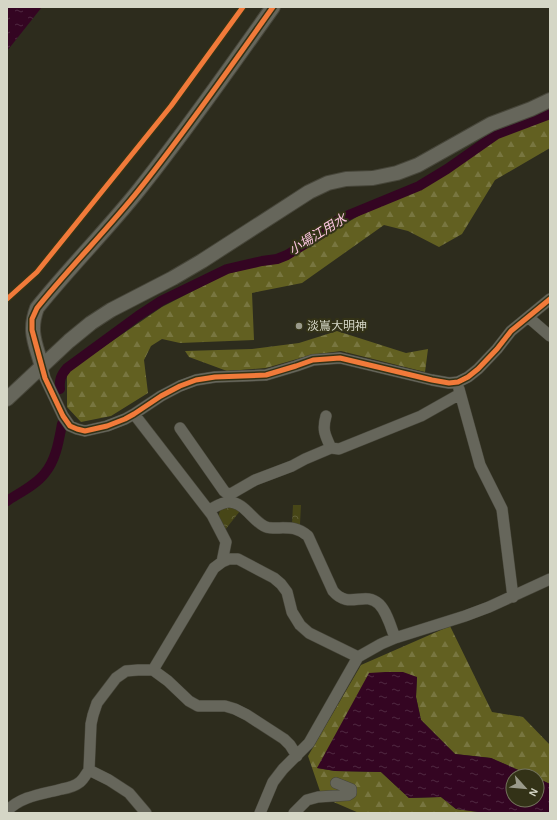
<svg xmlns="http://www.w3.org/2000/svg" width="557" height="820" font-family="'Alegreya Sans','Noto Sans JP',sans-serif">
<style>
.forest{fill:url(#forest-firs)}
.park{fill:url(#park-crowns)}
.water{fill:url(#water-ripples)}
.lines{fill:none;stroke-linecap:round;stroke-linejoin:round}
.canal{stroke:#340522;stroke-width:10}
.minor-casing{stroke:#47463a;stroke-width:12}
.tertiary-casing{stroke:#47463a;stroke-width:16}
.minor{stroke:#66665b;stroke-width:11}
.tertiary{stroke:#66665b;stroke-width:14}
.cycleway-casing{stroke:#333217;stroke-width:8}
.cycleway{stroke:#f17a3a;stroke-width:5}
.poi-dot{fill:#9a9a8b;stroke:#333217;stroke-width:1.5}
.labels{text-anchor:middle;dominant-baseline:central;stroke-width:4;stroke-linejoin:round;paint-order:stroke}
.poi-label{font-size:12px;fill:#d5d6c6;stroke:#333217;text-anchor:start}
.water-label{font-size:13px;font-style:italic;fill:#ffc7e3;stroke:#333217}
</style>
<defs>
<pattern id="forest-firs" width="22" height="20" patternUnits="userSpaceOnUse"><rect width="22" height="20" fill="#626021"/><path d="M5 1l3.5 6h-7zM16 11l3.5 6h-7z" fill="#787640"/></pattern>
<pattern id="park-crowns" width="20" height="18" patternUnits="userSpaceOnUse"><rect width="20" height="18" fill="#474617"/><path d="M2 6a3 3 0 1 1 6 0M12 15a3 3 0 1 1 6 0" fill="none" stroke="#616037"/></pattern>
<pattern id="water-ripples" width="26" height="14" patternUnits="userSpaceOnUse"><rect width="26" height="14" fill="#340522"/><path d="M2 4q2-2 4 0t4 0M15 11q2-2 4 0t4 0" fill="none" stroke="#502941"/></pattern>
</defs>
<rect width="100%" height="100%" fill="#2d2c1d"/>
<path class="forest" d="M550 118V148L495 180 462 234 439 247 408 231 384 225 302 283 252 293 254 340 180 343 162 339 151 346 144 360 148 393 111 416 81 422 67 407V372L162 307 226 274 286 259 372 208 420 187 447 171 497 137Z
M337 331 406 353 428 349 425 372 341 351 311 355 266 368 227 371 189 357 185 351 252 349 299 343Z
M450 626 492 712 523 717 550 745V784L537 778V776H532L491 758 455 754 421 720 416 697 417 677 317 768 335 771 381 772 409 798 441 797 456 809 486 813H359L322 797 308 756 361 665Z"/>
<path class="park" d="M293 505H301L300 524H292Z
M228 506 232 507 240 511 225 530 218 518 220 510Z"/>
<path class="water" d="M7 7H42L7 51Z
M385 672H403L417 677 416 697 421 720 455 754 491 758 532 776H513V800H537V778L550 784V813H486L456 809 441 797 409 798 381 772 335 771 317 768 369 673Z"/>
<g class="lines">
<path class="canal" d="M60 389C59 380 61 375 67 368L138 316 161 301 227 269 262 261 277 259 287 255 321 234 337 221 351 214 419 186 447 169 497 134 550 114
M7 501C19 493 36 485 45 473 56 460 59 440 62 424"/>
<g class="minor-casing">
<path id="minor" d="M528 317 550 336
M42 367 45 378 63 416 70 426 77 429 85 431 107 426 125 419 134 414 161 396 180 386 196 380 215 377 266 375 296 366 313 360 340 358 432 380 449 383 458 382 468 377 478 369 497 349 511 331 550 299
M459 389 480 465 502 509 513 597
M134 414 212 515 226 542 222 562
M326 416C322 430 325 435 331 448
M180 428 224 491 229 495
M229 502V495L255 480 292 466 305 459 331 448 339 449 421 416 460 394
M209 510C215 507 222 502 229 502 244 502 252 520 264 526 267 528 270 528 273 528 288 528 296 526 308 536L333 591C349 610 364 590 379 604 387 612 391 627 395 638
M153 670 214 568 222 562 229 559H238L274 578 281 584 287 592 292 612 300 625 309 633 358 657
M89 770 109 780 129 793 146 813
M7 811C21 796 43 794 62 789 68 788 75 786 80 782 84 779 86 774 89 770L91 724 93 715 97 703 116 678 126 671 138 670H153L168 681 189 701 198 706H225L235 709 247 715 284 739 290 745 297 756
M260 813 273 782 283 769 309 743 358 657 381 644 395 638 465 616 489 607 550 579
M294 813 307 800 318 797 348 795 351 793V789L336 783"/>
</g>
<g class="tertiary-casing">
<path id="tertiary" d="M42 367C36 344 28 332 37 308 69 268 106 231 138 191 186 131 229 69 273 7
M7 399 69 341 91 323 111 310 173 278 202 261 309 192 328 183 346 179 373 178 397 173 418 165 491 124 531 109 550 100"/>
</g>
<use href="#minor" class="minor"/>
<use href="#tertiary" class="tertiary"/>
<g class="cycleway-casing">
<path id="cycleway" d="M273 7C229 69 186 131 138 191 106 231 69 268 37 308L32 319V330L45 378 63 416 70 426 77 429 85 431 107 426 125 419 134 414 161 396 180 386 196 380 215 377 266 375 296 366 313 360 340 358 432 380 449 383 458 382 468 377 478 369 497 349 511 331 550 299
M7 299 37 272 171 106 243 7"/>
</g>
<use href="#cycleway" class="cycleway"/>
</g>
<circle class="poi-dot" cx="299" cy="326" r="4"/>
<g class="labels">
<g class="poi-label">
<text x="307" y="326">淡嶌大明神</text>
</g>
<g class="water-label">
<text transform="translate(318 235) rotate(-32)">小場江用水</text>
</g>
</g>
<rect width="557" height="820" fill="none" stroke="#d5d6c6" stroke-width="16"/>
<g transform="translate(525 788) rotate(117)"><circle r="19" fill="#333217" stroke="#74745d"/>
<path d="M0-3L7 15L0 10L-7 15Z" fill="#9a9a8b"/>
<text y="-6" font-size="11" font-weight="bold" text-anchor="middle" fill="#d5d6c6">N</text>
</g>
</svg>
